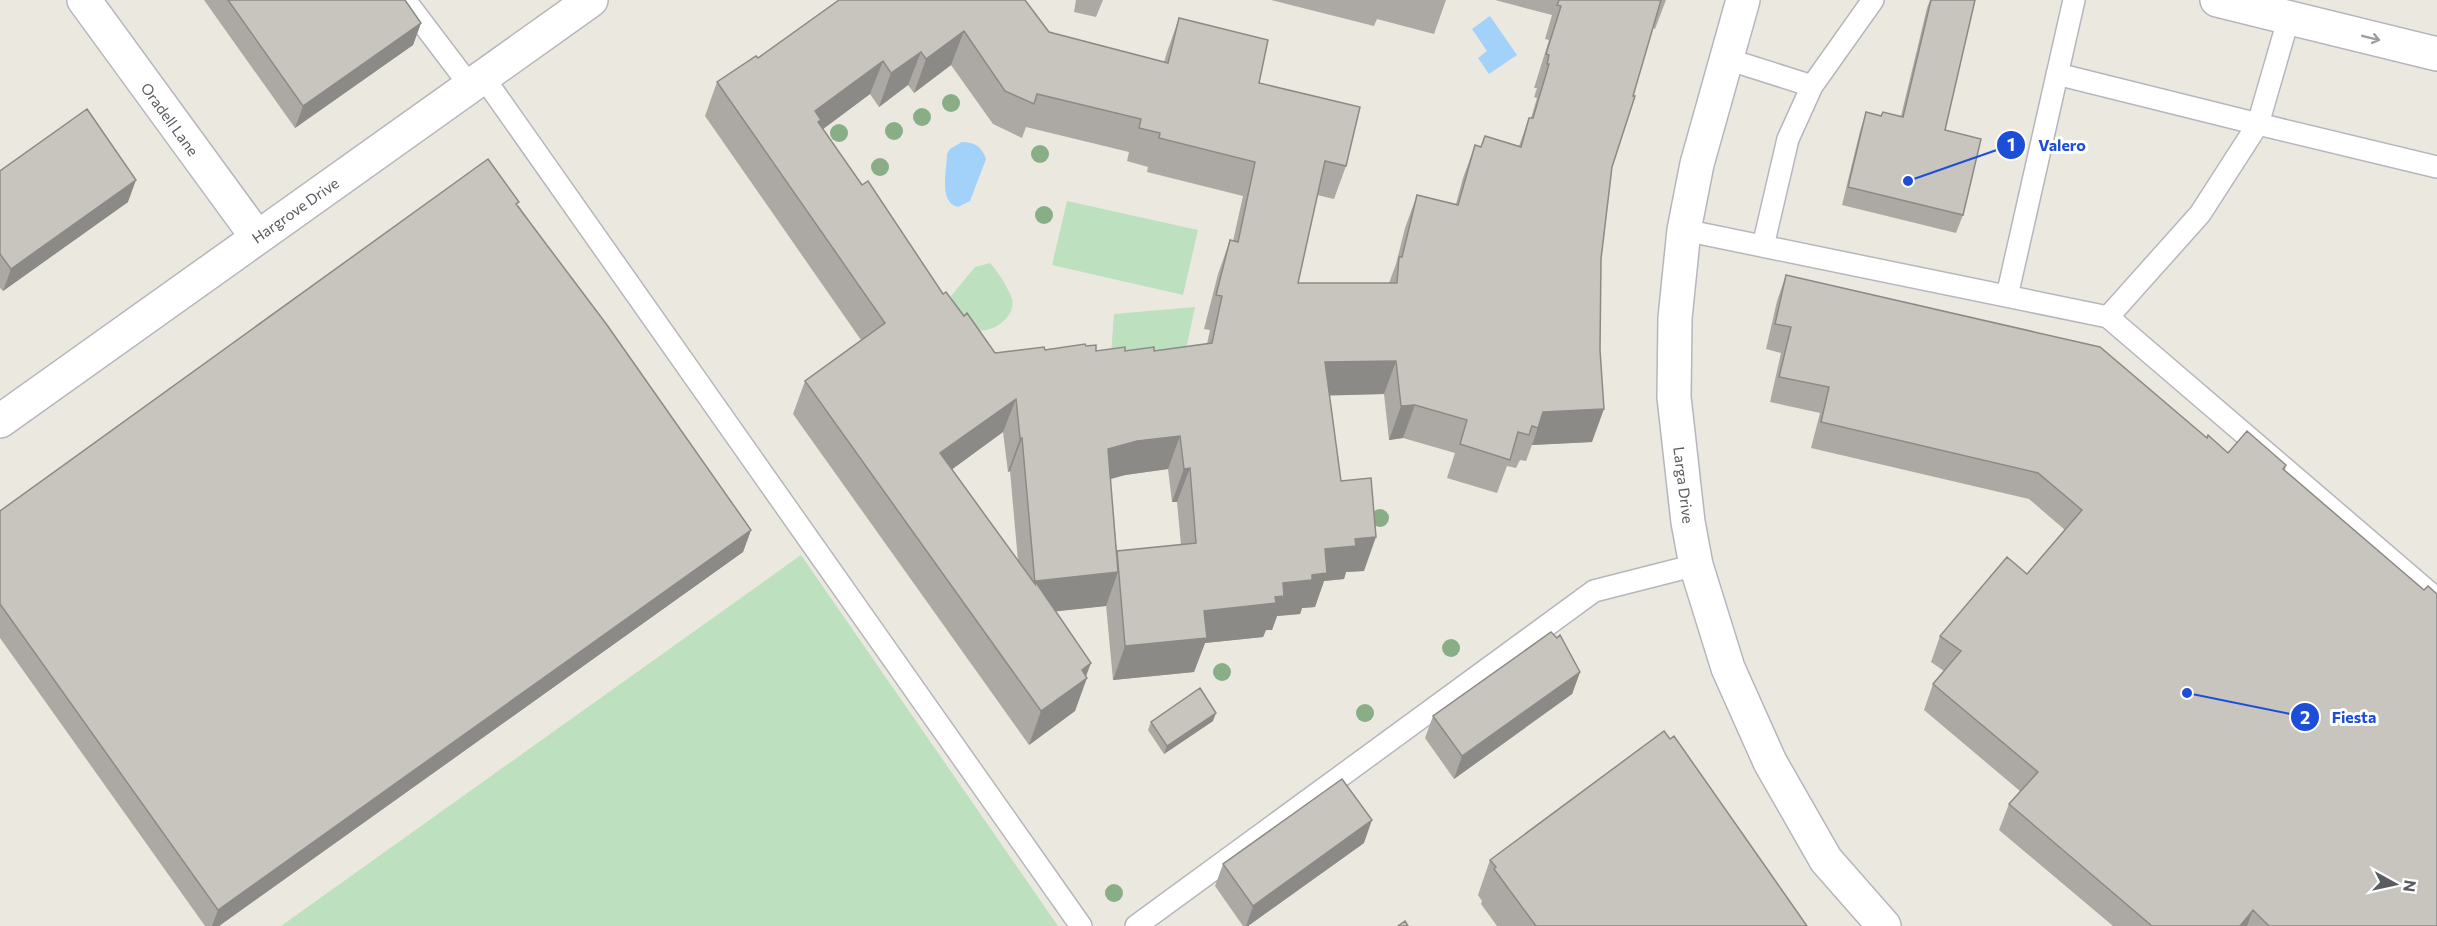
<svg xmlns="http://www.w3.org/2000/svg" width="2437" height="926" font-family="Commissioner,sans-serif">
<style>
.green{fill:#bde1be}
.water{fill:#a2d1f9}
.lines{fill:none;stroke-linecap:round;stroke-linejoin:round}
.lane-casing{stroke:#b5b7bc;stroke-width:24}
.street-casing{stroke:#b5b7bc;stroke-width:36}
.secondary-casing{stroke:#b4b6bc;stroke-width:36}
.lane{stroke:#fff;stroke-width:21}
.street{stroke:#fff;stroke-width:33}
.secondary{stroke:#fff;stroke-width:33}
.tree{fill:#89ae86}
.wall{fill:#aca9a4;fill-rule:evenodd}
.shaded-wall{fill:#8c8a86}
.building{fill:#c8c5bf;stroke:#8c8a86;stroke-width:1.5;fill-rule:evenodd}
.oneway{stroke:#9b9da0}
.labels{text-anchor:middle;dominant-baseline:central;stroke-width:6;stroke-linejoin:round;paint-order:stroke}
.street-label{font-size:15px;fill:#595c60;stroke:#fff}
.leader{fill:none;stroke:#1d4ed8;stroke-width:2}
.callout-dot{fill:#1d4ed8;stroke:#fff;stroke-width:2}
.mark-label{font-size:18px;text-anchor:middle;font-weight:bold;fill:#fff}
.callout-label{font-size:16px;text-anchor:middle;font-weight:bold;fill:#1d4ed8;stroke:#fff;stroke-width:6;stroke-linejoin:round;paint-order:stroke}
</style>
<rect width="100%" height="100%" fill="#ebe8e0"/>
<path class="green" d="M1067 201 1198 230 1183 295 1052 265Z
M990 263C997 270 1009 289 1012 299 1017 319 985 339 970 327 966 325 963 319 961 316 954 309 952 305 951 296L975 267Z
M1195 307 1185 354H1111L1114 314Z
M801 555 1058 926H281Z"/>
<path class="water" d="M1490 16 1517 55 1489 74 1478 58 1487 51 1472 29Z
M962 142C975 142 982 147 986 159L970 201 958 207C938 203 947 170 947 154L950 149Z"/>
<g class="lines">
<g class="lane-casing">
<path id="lane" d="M405 0 471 87
M1727 59 1812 86 1873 0
M2057 74 2258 124 2289 17
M484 78 1081 926
M1684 230 2108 317 2200 214 2258 124 2437 167
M1763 246 1788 139 1812 86
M2007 296 2074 0
M2108 317 2437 599
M1136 926 1594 591 1696 565"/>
</g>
<g class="street-casing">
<path id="street" d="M84 0 257 237
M0 421 591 0"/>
</g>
<g class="secondary-casing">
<path id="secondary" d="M1743 0 1697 164 1684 230 1675 318 1674 397 1688 522 1696 565 1728 668 1770 762 1826 860 1884 926
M2217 0 2437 54"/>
</g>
<use href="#lane" class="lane"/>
<use href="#street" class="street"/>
<use href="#secondary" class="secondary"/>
</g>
<g class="tree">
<circle cx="951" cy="103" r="9"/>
<circle cx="922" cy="117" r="9"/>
<circle cx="894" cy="131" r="9"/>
<circle cx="839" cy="133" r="9"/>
<circle cx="1040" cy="154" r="9"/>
<circle cx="880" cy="167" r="9"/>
<circle cx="1044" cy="215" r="9"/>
<circle cx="1380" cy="518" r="9"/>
<circle cx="1451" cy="648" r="9"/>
<circle cx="1222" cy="672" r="9"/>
<circle cx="1365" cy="713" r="9"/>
<circle cx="1114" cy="893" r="9"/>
</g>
<path class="wall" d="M204 0H405L421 23 413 45 295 128Z
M839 0 1049 32 1164 62 1167 52 1179 18 1259 83 1346 166 1334 199 1317 195 1298 283H1389L1396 264 1405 228 1417 195 1456 204 1463 178 1475 145 1481 147 1485 136 1519 146 1529 118H1531L1537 98 1534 97 1537 88H1534L1549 40 1545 39 1552 15 1495 0H1666L1655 29 1653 28 1612 167 1601 259 1592 442 1532 445 1526 461 1520 460 1516 468 1507 466 1497 493 1447 478 1455 453 1403 438 1389 440 1384 394 1329 395 1341 481 1364 571 1346 572 1344 579 1324 581 1315 607 1302 608 1300 614 1277 616 1272 630H1266L1263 637 1205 643 1194 672 1113 680 1106 605V606L1055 611 1086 676 1075 711 1029 745 793 414 805 381 861 340 705 116 717 82 758 58ZM951 65 993 124 1022 138 1026 127 1129 152 1127 161 1148 167 1147 172 1243 196 1233 241 1230 240 1218 274 1204 329 1210 330 1207 344 1154 351H1096L1086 346 995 353 964 316 943 294 862 185 823 129 870 94 879 107 908 85 914 93ZM1003 432 1008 472 1010 471 1018 561 952 469ZM1168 469 1172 502H1177L1181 545 1117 552 1110 479 1125 475Z
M1076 0H1103L1096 17 1074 12Z
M1271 0H1446L1434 34 1377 19 1374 26Z
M1930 0H1975L1945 130 1963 215 1956 233 1842 205 1860 131 1866 112 1881 116H1901L1927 8Z
M0 171 128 202 3 291 0 288Z
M518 205 751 530 743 552 219 926H205L0 638V511Z
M1786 275 2207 438 2228 453 2286 465 2285 470 2437 926H2113L1999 830 2009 804 2020 791 1924 710 1933 684 1944 671 1931 662 1940 636 2027 574 2065 530 2029 499 1811 448 1820 413 1770 402 1781 353 1766 349 1777 301Z
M1580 672 1572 694 1454 779 1425 738 1433 716Z
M1213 721 1164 754 1148 730 1151 722Z
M1364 843 1248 926H1243L1215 886 1223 864Z
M1490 860 1807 926H1497L1481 904 1482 901 1478 895Z"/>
<path class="shaded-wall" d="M421 23 413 45 295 128 303 106Z
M964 31 951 65 914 93 926 59Z
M921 52 908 85 879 107 891 73Z
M883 61 870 94 815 135V111Z
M136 180 128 202 3 291 11 269Z
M1396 361 1384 394 1313 396 1325 362Z
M1016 399 1003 432 928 487 940 453Z
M1415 405 1403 438 1389 440 1401 406Z
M1604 409 1592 442 1532 445 1543 412Z
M1180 436 1168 469 1125 475 1096 483 1108 449 1137 441Z
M1020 438H1022L1010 471 1008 472Z
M1190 468 1177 502H1172L1184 469Z
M751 530 743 552 219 926H212L218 910Z
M1376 537 1364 571 1346 572 1344 579 1324 581 1315 607 1302 608 1300 614 1277 616 1272 630H1266L1263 637 1205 643 1194 672 1113 680 1125 646 1204 611 1275 597 1283 583 1325 549 1355 539Z
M1118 572 1106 606 1023 615 1035 581Z
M1091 663 1085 679 1087 678 1075 711 1029 745 1041 711 1082 670Z
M1580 672 1572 694 1454 779 1462 756Z
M1216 713 1213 721 1164 754 1167 746Z
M1372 820 1364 843 1248 926H1246L1253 906Z
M2253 910 2247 926H2240Z"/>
<path class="building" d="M228 0H405L421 23 303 106Z
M839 0H1025L1049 32 1168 63 1179 18 1268 40 1259 83 1360 107 1346 166 1325 161 1298 283H1397L1399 257H1402L1417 195 1458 205 1475 145 1481 147 1485 136 1521 147 1529 118H1533L1549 64H1547L1549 55 1546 54 1561 6 1557 5 1559 0H1661L1633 96H1635L1612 167 1601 259 1600 350 1604 409 1543 412 1538 428 1532 426 1529 435 1518 432 1510 460 1460 444 1467 420 1415 405 1401 406 1396 361 1325 362 1341 481 1371 478 1376 537 1355 539 1356 546 1325 549 1327 573 1312 575V580L1283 583 1284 596 1275 597 1276 603 1204 611 1207 638 1125 646 1117 551 1196 543 1190 468 1184 469 1180 436 1137 441 1108 449 1118 572 1035 581 1091 663 1082 670 1087 678 1041 711 805 381 885 323 717 82 756 56 758 58ZM964 31 1005 91 1034 104 1037 94 1141 119 1139 128 1160 133 1159 138 1255 162 1238 242 1230 240 1216 295 1222 296 1212 343 1154 351V347L1125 351V347L1096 351V345L1086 346 1085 344 1045 350 1044 347 995 353 967 313 964 316 946 292 943 294 868 181 862 185 818 122 821 120 815 111 883 61 891 73 921 52 926 59ZM1016 399 1020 438H1022L1035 584 940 453Z
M1931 0H1975L1945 130 1981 139 1963 215 1848 187 1866 112 1881 116 1883 112 1903 117Z
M87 109 136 180 11 269 0 254V171Z
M488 159 519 202 516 204 607 325 751 530 218 910 0 604V511Z
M1786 275 2100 347 2207 438 2208 435 2228 453 2247 431 2286 465 2283 469 2424 590 2428 586 2437 594V926H2269L2253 910 2240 926H2152L2009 804 2038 772 1933 684 1961 651 1940 636 2007 557 2027 574 2082 510 2038 473 1821 422 1829 387 1779 377 1791 327 1775 324Z
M1551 632 1557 638 1560 635 1580 672 1462 756 1433 716Z
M1200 688 1216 713 1167 746 1151 722Z
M1664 731 1670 739 1674 736 1807 926H1536L1494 869 1496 867 1490 860Z
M1342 779 1372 820 1253 906 1223 864Z
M1405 921 1408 926H1398Z"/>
<defs><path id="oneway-shaft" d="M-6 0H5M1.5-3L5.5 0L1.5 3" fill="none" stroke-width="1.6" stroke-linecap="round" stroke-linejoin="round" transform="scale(1.5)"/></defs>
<use class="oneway" href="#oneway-shaft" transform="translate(2371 38) rotate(14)"/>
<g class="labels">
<g class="street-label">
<text transform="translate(170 119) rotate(54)">Oradell Lane</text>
<text transform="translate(295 210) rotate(-35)">Hargrove Drive</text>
<text transform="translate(1684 485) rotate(83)">Larga Drive</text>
</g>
</g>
<path class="leader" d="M1908 181L2011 145M2187 693L2305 717"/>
<g class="callout-dot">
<circle cx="1908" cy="181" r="6"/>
<circle cx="2187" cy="693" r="6"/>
<circle cx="2011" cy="145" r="15"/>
<circle cx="2305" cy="717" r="15"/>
</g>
<g class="mark-label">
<text x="2011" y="151">1</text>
<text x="2305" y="724">2</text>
</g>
<g class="callout-label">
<text x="2062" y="151">Valero</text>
<text x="2354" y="723">Fiesta</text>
</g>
<g transform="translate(2395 884) rotate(98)" stroke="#ffffff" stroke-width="4.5" paint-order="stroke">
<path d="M0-4.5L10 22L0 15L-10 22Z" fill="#595c60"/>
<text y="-9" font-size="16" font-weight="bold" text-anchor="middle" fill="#595c60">N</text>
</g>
</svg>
